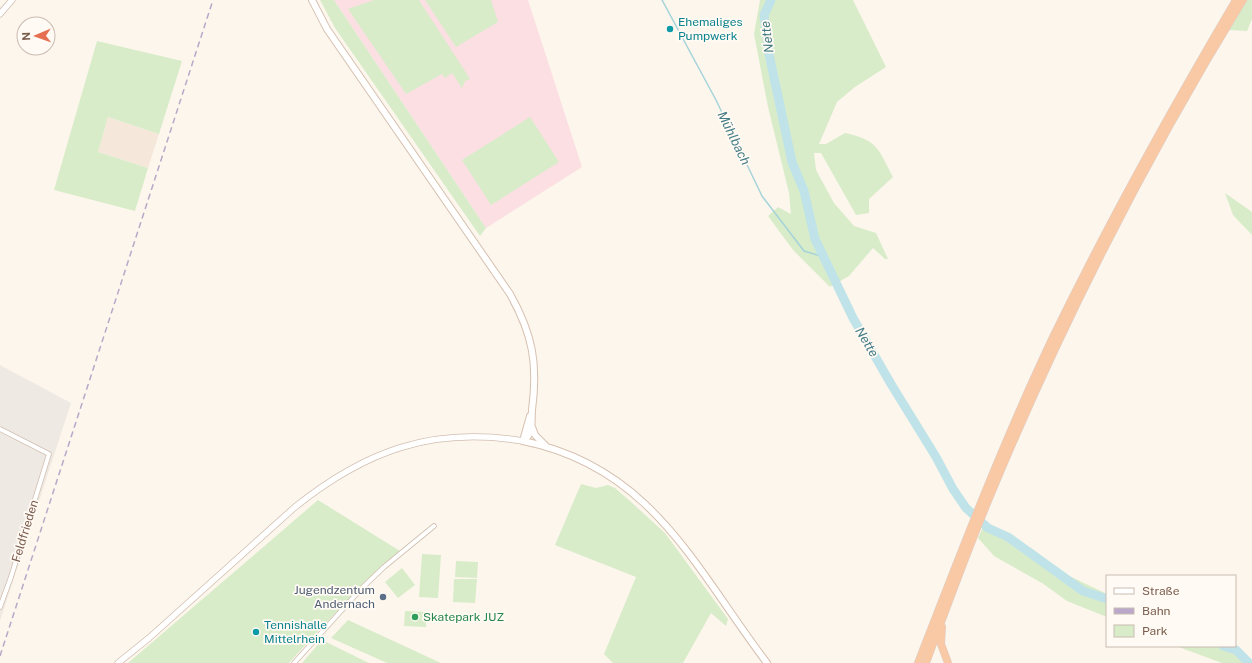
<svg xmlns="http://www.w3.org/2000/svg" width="1252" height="663" font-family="'Public Sans',sans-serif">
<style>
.residential{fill:#f5e8da}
.industrial{fill:#efe9e4}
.medical{fill:#fbdfe3}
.green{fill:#d8ecc9}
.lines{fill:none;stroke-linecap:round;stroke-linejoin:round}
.stream{stroke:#a5d3da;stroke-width:1.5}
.river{stroke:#bfe3e8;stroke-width:9}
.minor-casing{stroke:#d1beb0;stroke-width:5.5}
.tertiary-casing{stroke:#d1beb0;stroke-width:7}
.secondary-casing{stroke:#d6c0b0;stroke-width:8}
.trunk-casing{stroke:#dad1cd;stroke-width:8}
.minor{stroke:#fff;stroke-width:4}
.tertiary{stroke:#fff;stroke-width:5.5}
.secondary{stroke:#fff;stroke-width:6}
.trunk{stroke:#f9c8a4;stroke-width:7}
.rail{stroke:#b9a8c9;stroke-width:1.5;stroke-dasharray:6 4;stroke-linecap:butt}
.culture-dot{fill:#0f9aa8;stroke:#fffaf3;stroke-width:1.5}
.service-dot{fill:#5c6f8a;stroke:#fffaf3;stroke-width:1.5}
.leisure-dot{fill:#2e9e5b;stroke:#fffaf3;stroke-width:1.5}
.labels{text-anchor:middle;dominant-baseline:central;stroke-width:3.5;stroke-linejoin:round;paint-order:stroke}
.culture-label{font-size:12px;fill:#0d838f;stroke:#fffaf3;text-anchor:start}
.street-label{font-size:12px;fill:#7a5c4d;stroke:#fffaf3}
.service-label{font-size:12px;fill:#4e5e75;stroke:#fffaf3;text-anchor:end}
.leisure-label{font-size:12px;fill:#27864d;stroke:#fffaf3;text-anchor:start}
.water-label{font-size:13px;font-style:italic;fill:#437c86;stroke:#fffaf3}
</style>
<rect width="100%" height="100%" fill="#fdf6ec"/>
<path class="residential" d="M108 117 159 134 148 168 98 152Z"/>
<path class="industrial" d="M0 365 71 403 0 621Z"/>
<path class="medical" d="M334 0H528L582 167 486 228Z"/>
<path class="green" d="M320 0H334L486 228 480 236 335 28Z
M374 0H419L470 79 465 81 462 88 452 73 445 78 442 74 406 94 348 9Z
M425 0H491L498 22 456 47Z
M760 0H853L886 67 855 87 837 102 819 144H826L845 133C878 140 878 149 893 177L869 199V213L856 215 821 153H814L816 170 834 203 854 226 876 233 888 259H885L873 248 849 276 830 287 793 250 768 216 778 207 791 214 789 193 768 107 754 34Z
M1247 0H1252V19L1247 31 1228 30Z
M97 41 182 61 159 134 108 117 98 152 148 168 135 211 54 190Z
M530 117 559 162 491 205 462 160Z
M1225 193 1252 212V235L1233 215Z
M581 484 596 488 608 485 615 488 630 501 665 533 728 619 726 626 711 613 683 663H613L604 654 636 577 555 545Z
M318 500 400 551C360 586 324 624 289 663H128Z
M985 523 1034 550 1063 573 1107 594V617L1067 601 1042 583 994 556 978 538Z
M422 554 441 555 438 598 419 597Z
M456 561 478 562 477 578 455 577Z
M402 568 415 585 398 598 385 582Z
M454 579H477L475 603 453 602Z
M405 611 426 612V627L404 626Z
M348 620 441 663H387L331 638Z
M322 640 369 663H302Z
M1176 646H1233L1238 648 1252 663H1222Z"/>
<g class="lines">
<path class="stream" d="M662 0 716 100 762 196 804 251 824 257"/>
<path class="river" d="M771 0 764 15 769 54 792 162 804 191 815 239 853 318 891 384 936 457 953 489 966 508 988 528 1008 537 1083 591 1107 599
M1223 646 1236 650 1249 663"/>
<g class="minor-casing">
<path id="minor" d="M0 429 49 454 11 577 0 607
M294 663 361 589 384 567 434 526"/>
</g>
<g class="tertiary-casing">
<path id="tertiary" d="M0 14 12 0
M118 663 149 638 295 507C365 451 432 426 523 441"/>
</g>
<g class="secondary-casing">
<path id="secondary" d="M312 0 327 29 510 294C533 335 538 364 532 410 531 421 534 433 523 441
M532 427 535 435 545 445
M523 441C652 467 695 568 767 663
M523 441 530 416"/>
</g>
<g class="trunk-casing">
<path id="trunk" d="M942 627 941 644 948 663
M918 663C961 552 1003 442 1054 335 1110 220 1171 110 1236 0
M926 663C946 609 966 554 988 501 1060 327 1145 160 1243 0"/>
</g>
<use href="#minor" class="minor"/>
<use href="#tertiary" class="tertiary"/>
<use href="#secondary" class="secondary"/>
<use href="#trunk" class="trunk"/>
<path class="rail" d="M0 656 213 0"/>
</g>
<g class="culture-dot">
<circle cx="670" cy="29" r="4"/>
<circle cx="256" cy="632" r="4"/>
</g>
<circle class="service-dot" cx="383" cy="597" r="4"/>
<circle class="leisure-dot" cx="415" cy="617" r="4"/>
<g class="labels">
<g class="culture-label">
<text x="678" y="22">Ehemaliges<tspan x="678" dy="14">Pumpwerk</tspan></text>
<text x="264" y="625">Tennishalle<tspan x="264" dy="14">Mittelrhein</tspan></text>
</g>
<g class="street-label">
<text transform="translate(25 531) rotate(-73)">Feldfrieden</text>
</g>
<g class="service-label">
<text x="375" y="590">Jugendzentum<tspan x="375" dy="14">Andernach</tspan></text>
</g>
<g class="leisure-label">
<text x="423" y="617">Skatepark JUZ</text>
</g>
<g class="water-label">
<text transform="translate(767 37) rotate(-97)">Nette</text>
<text transform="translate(734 138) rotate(64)">Mühlbach</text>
<text transform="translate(867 342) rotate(59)">Nette</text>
</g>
</g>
<rect x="1106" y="575" width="130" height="72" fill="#fffaf3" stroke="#cabbb1"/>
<rect x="1114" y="588" width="20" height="6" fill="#ffffff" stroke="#cabbb1"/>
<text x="1142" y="595" font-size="12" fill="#7a5c4d">Straße</text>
<rect x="1114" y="608" width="20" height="6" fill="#b9a8c9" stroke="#cabbb1"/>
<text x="1142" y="615" font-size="12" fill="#7a5c4d">Bahn</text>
<rect x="1114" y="625" width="20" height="12" fill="#d8ecc9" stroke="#cabbb1"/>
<text x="1142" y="635" font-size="12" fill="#7a5c4d">Park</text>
<g transform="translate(36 36) rotate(268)"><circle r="19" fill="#fffaf3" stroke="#cabbb1"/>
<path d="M0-3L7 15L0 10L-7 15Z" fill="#e76f51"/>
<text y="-6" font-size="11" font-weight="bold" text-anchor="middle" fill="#7a5c4d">N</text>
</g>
</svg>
